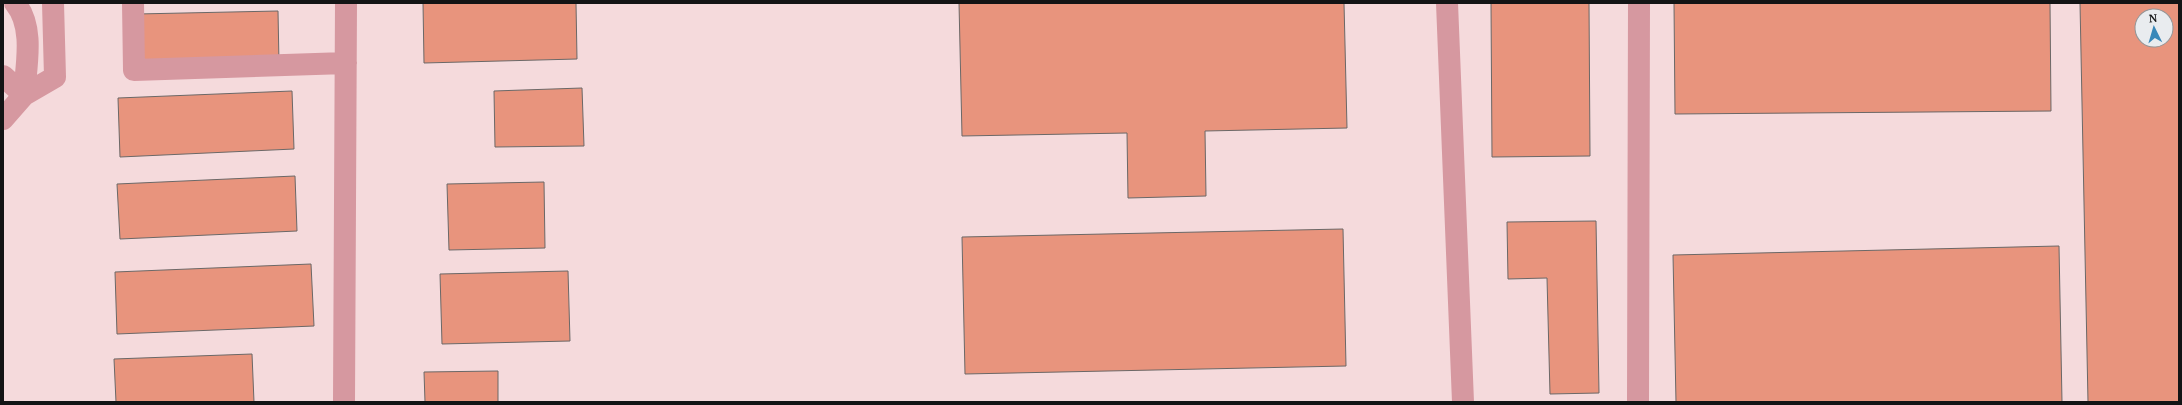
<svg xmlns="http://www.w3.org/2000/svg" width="2182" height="405" font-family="'PT Serif',serif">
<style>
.industrial{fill:#f5dadc;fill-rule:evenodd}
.building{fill:#e8947d;stroke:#6b6867;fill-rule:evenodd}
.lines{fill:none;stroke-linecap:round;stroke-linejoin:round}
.minor{stroke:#d698a0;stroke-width:22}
</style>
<rect width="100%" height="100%" fill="#e9ecef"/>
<path class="industrial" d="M3 3H2179V402H3ZM2142 16H2166V40H2142Z"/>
<path class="building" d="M423 3H576L577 59 424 63Z
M959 3H1344L1347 128 1205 131 1206 196 1128 198 1127 133 962 136Z
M1491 3H1589L1590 156 1492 157Z
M1674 3H2050L2051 111 1675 114Z
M2080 3H2179V402H2088ZM2142 16H2166V40H2142Z
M278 11 279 64 138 67 137 14Z
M582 88 584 146 495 147 494 91Z
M292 91 294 149 120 157 118 98Z
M295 176 297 231 120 239 117 184Z
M544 182 545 248 449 250 447 184Z
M1596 221 1599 393 1550 394 1547 278 1508 279 1507 222Z
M1343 229 1346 366 965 374 962 237Z
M2059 246 2062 402H1676L1673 255Z
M311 264 314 326 117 334 115 272Z
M568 271 570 341 442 344 440 274Z
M252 354 254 402H116L114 359Z
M498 371V402H425L424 372Z"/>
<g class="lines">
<path class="minor" d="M15 3C35 27 26 66 24 95
M133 3 134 70 346 63
M1447 3 1463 402
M3 76 24 95
M3 119 24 95 55 77 53 3
M344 402 346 3
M1638 402 1639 3"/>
</g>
<rect width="2182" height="405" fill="none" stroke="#131415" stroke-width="8"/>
<g transform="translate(2154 28) rotate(355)"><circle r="19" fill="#e9ecef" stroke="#939698"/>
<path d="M0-3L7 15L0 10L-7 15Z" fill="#3888b9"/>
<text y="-6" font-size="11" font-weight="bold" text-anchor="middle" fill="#131415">N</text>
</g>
</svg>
